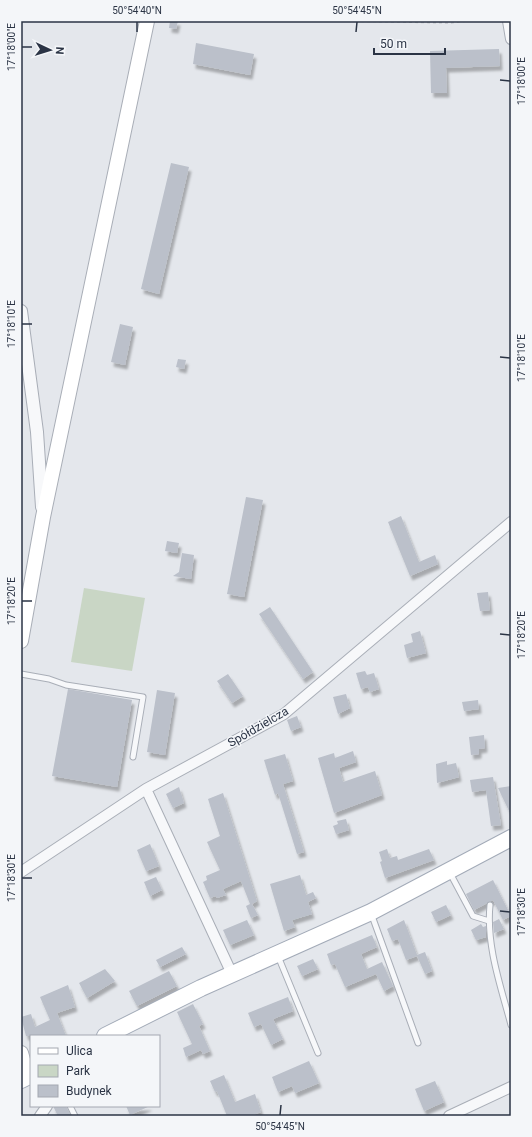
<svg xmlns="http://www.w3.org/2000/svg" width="532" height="1137" font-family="Roboto,sans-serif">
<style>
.green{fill:#c9d6c5}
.building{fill:#bbc0ca;filter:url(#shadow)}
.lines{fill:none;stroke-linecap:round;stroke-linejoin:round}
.service-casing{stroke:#a9aeb7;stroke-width:7}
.minor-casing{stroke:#a9aeb7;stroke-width:12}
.tertiary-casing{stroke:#a9aeb7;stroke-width:14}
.secondary-casing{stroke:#a9aeb7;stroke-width:16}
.primary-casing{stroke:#a3abb8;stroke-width:18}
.path{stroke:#c2c5cb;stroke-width:1.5;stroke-dasharray:3 3;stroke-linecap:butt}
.service{stroke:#f7f8fa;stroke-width:5}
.minor{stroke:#f7f8fa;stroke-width:10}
.tertiary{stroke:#f7f8fa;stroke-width:12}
.secondary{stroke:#fff;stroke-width:14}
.primary{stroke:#fff;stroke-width:16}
.ticks{fill:none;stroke:#2b3445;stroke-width:1.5}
.labels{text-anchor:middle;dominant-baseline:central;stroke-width:3;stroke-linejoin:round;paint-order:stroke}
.street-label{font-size:12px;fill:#2b3445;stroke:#f4f6f9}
.neatline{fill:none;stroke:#2b3445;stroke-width:1.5}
.ticks-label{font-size:10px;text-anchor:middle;fill:#2b3445}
</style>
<defs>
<filter id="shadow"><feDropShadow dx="2.5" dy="4.5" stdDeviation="1" flood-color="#0004"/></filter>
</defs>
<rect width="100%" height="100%" fill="#e4e7ec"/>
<path class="green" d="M84 588 145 598 132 671 71 662Z"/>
<path class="building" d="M170 21H178L176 29 169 28Z
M196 43 254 54 250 75 193 64Z
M499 49 500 66 446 68 447 93H431L430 51Z
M171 163 189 167 159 294 141 289Z
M120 324 133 327 125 365 111 362Z
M178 359 186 360 184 369 176 367Z
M246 497 263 500 244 597 227 594Z
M401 516 419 562 435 555 438 564 410 576 388 522Z
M167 541 179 543 177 553 165 551Z
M182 553 194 555 191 579 173 576 179 572Z
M488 592 490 610 480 611 477 593Z
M270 607 313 672 303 679 259 614Z
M420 631 426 653 407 658 404 645 413 642 411 634Z
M365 671 367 675 374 673 379 689 370 692 368 687 361 689 356 673Z
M228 674 243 696 232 703 217 681Z
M68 689 132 700 117 787 52 776Z
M157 690 175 693 165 755 147 752Z
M346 694 350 708 338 714 333 697Z
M478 700 479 709 464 711 462 702Z
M297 716 301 727 291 731 287 720Z
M484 735 485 748 479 749V754L471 755 469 737Z
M353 751 356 762 339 768 343 782 375 771 382 795 334 813 318 758 334 753 335 758Z
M285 754 293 781 283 784 304 852 297 854 278 793 275 795 264 760Z
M447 761V765L456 763 459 777 437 783 436 764Z
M493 777 501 825 491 826 486 790 472 792 470 780Z
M511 786V815L498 788Z
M179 787 184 803 173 808 166 794Z
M223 793 257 901 252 904 258 915 251 918 246 906 250 904 241 881 223 889 226 895 217 898 216 896 210 898 203 882 207 880 206 876 220 870 207 842 220 836 208 799Z
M346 819 349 830 336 834 333 826 338 824 337 821Z
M150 844 159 866 146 871 137 850Z
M387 849 390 858 397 856 398 860 429 849 434 860 385 878 380 862 382 861 379 852Z
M300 875 306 895 313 892 316 898 308 902 312 914 292 920 295 927 284 931 270 884Z
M156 877 162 890 150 896 144 882Z
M493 880 511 916 503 920 493 900 474 910 466 894Z
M446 905 451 915 436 922 431 912Z
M499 919 504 929 494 933 493 922Z
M247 920 254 935 230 945 223 930Z
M404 920 417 955 425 952 432 971 425 974 417 956 406 960 398 939 392 941 387 929Z
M481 924 483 927 486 926V937L476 940 471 930Z
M372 935 377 947 361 954 367 969 382 962 393 986 384 991 376 974 345 987 335 964 331 965 327 954Z
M182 947 186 954 160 967 156 960Z
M313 959 318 969 302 976 297 966Z
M105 969 115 981 87 998 79 983Z
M169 971 177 986 137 1006 129 991Z
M68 985 75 1007 57 1013 66 1036H26L21 1017 31 1014 35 1027 50 1020 40 997Z
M288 997 293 1011 273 1019 283 1039 271 1045 261 1024 254 1027 248 1013Z
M193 1004 203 1024 199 1026 210 1051 203 1054 201 1050 186 1057 183 1048 192 1044 177 1012Z
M309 1061 319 1083 295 1093 292 1086 278 1092 272 1077Z
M224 1075 235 1102 255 1094 261 1112 250 1116H227L217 1091 215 1092 210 1081Z
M435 1081 444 1102 424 1111 415 1089Z
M53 1106H66L71 1116H58Z
M126 1106H150L130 1115Z"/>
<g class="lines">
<g class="service-casing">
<path id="service" d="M21 674 49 679 66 685 143 697 133 757
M450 873 473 916 489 921
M490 905C486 946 501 987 511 1025
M371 913 418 1043
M278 956 318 1053
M70 1106 75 1116"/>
</g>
<g class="minor-casing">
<path id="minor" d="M508 21 511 39
M146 789 232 974
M21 872 146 789 284 714 511 522
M40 1116 47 1106
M449 1116 511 1087"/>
</g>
<g class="tertiary-casing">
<path id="tertiary" d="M21 311 37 432 42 507"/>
</g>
<g class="secondary-casing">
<path id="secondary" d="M21 641 43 517 147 21
M21 1053 28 1077"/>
</g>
<g class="primary-casing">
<path id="primary" d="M105 1036 201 988 371 912 511 838
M21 1080 31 1075"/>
</g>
<path class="path" d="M343 21 450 23 467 21"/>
<use href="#service" class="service"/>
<use href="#minor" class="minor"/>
<use href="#tertiary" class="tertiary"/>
<use href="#secondary" class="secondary"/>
<use href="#primary" class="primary"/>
</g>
<path class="ticks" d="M137 32V22M356 32 357 22M22 47H32M500 80 510 81M22 324H32M500 357 510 358M22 601H32M500 634 510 635M22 878H32M500 911 510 912M280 1115 281 1105"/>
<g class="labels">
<g class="street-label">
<text transform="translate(258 727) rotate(-30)">Spółdzielcza</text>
</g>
</g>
<rect width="532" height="1137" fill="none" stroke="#f4f6f9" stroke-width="44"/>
<rect x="30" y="1035" width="130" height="72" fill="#f4f6f9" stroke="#a4a8b1"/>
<rect x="38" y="1048" width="20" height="6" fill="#ffffff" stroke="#a4a8b1"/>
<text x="66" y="1055" font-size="12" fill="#2b3445">Ulica</text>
<rect x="38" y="1065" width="20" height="12" fill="#c9d6c5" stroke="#a4a8b1"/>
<text x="66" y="1075" font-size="12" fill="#2b3445">Park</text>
<rect x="38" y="1085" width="20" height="12" fill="#bbc0ca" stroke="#a4a8b1"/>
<text x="66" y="1095" font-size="12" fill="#2b3445">Budynek</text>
<g transform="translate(50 50) rotate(94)" stroke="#f4f6f9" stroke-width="3" paint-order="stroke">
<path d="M0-3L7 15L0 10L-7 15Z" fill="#2b3445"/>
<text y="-6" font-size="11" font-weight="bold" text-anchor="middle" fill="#2b3445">N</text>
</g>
<path d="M374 48v6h71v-6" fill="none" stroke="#2b3445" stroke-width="2"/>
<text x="380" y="48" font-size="12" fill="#2b3445" stroke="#f4f6f9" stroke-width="3" paint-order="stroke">50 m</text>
<rect x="22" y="22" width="488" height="1093" class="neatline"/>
<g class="ticks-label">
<text x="137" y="14">50°54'40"N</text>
<text x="357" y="14">50°54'45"N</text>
<text transform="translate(11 47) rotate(-90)" y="4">17°18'00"E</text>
<text transform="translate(521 81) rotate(-90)" y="4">17°18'00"E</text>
<text transform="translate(11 324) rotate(-90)" y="4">17°18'10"E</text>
<text transform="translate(521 358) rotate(-90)" y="4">17°18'10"E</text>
<text transform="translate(11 601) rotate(-90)" y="4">17°18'20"E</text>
<text transform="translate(521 635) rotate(-90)" y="4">17°18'20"E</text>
<text transform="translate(11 878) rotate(-90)" y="4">17°18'30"E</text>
<text transform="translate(521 912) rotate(-90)" y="4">17°18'30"E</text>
<text x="280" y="1130">50°54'45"N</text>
</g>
</svg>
